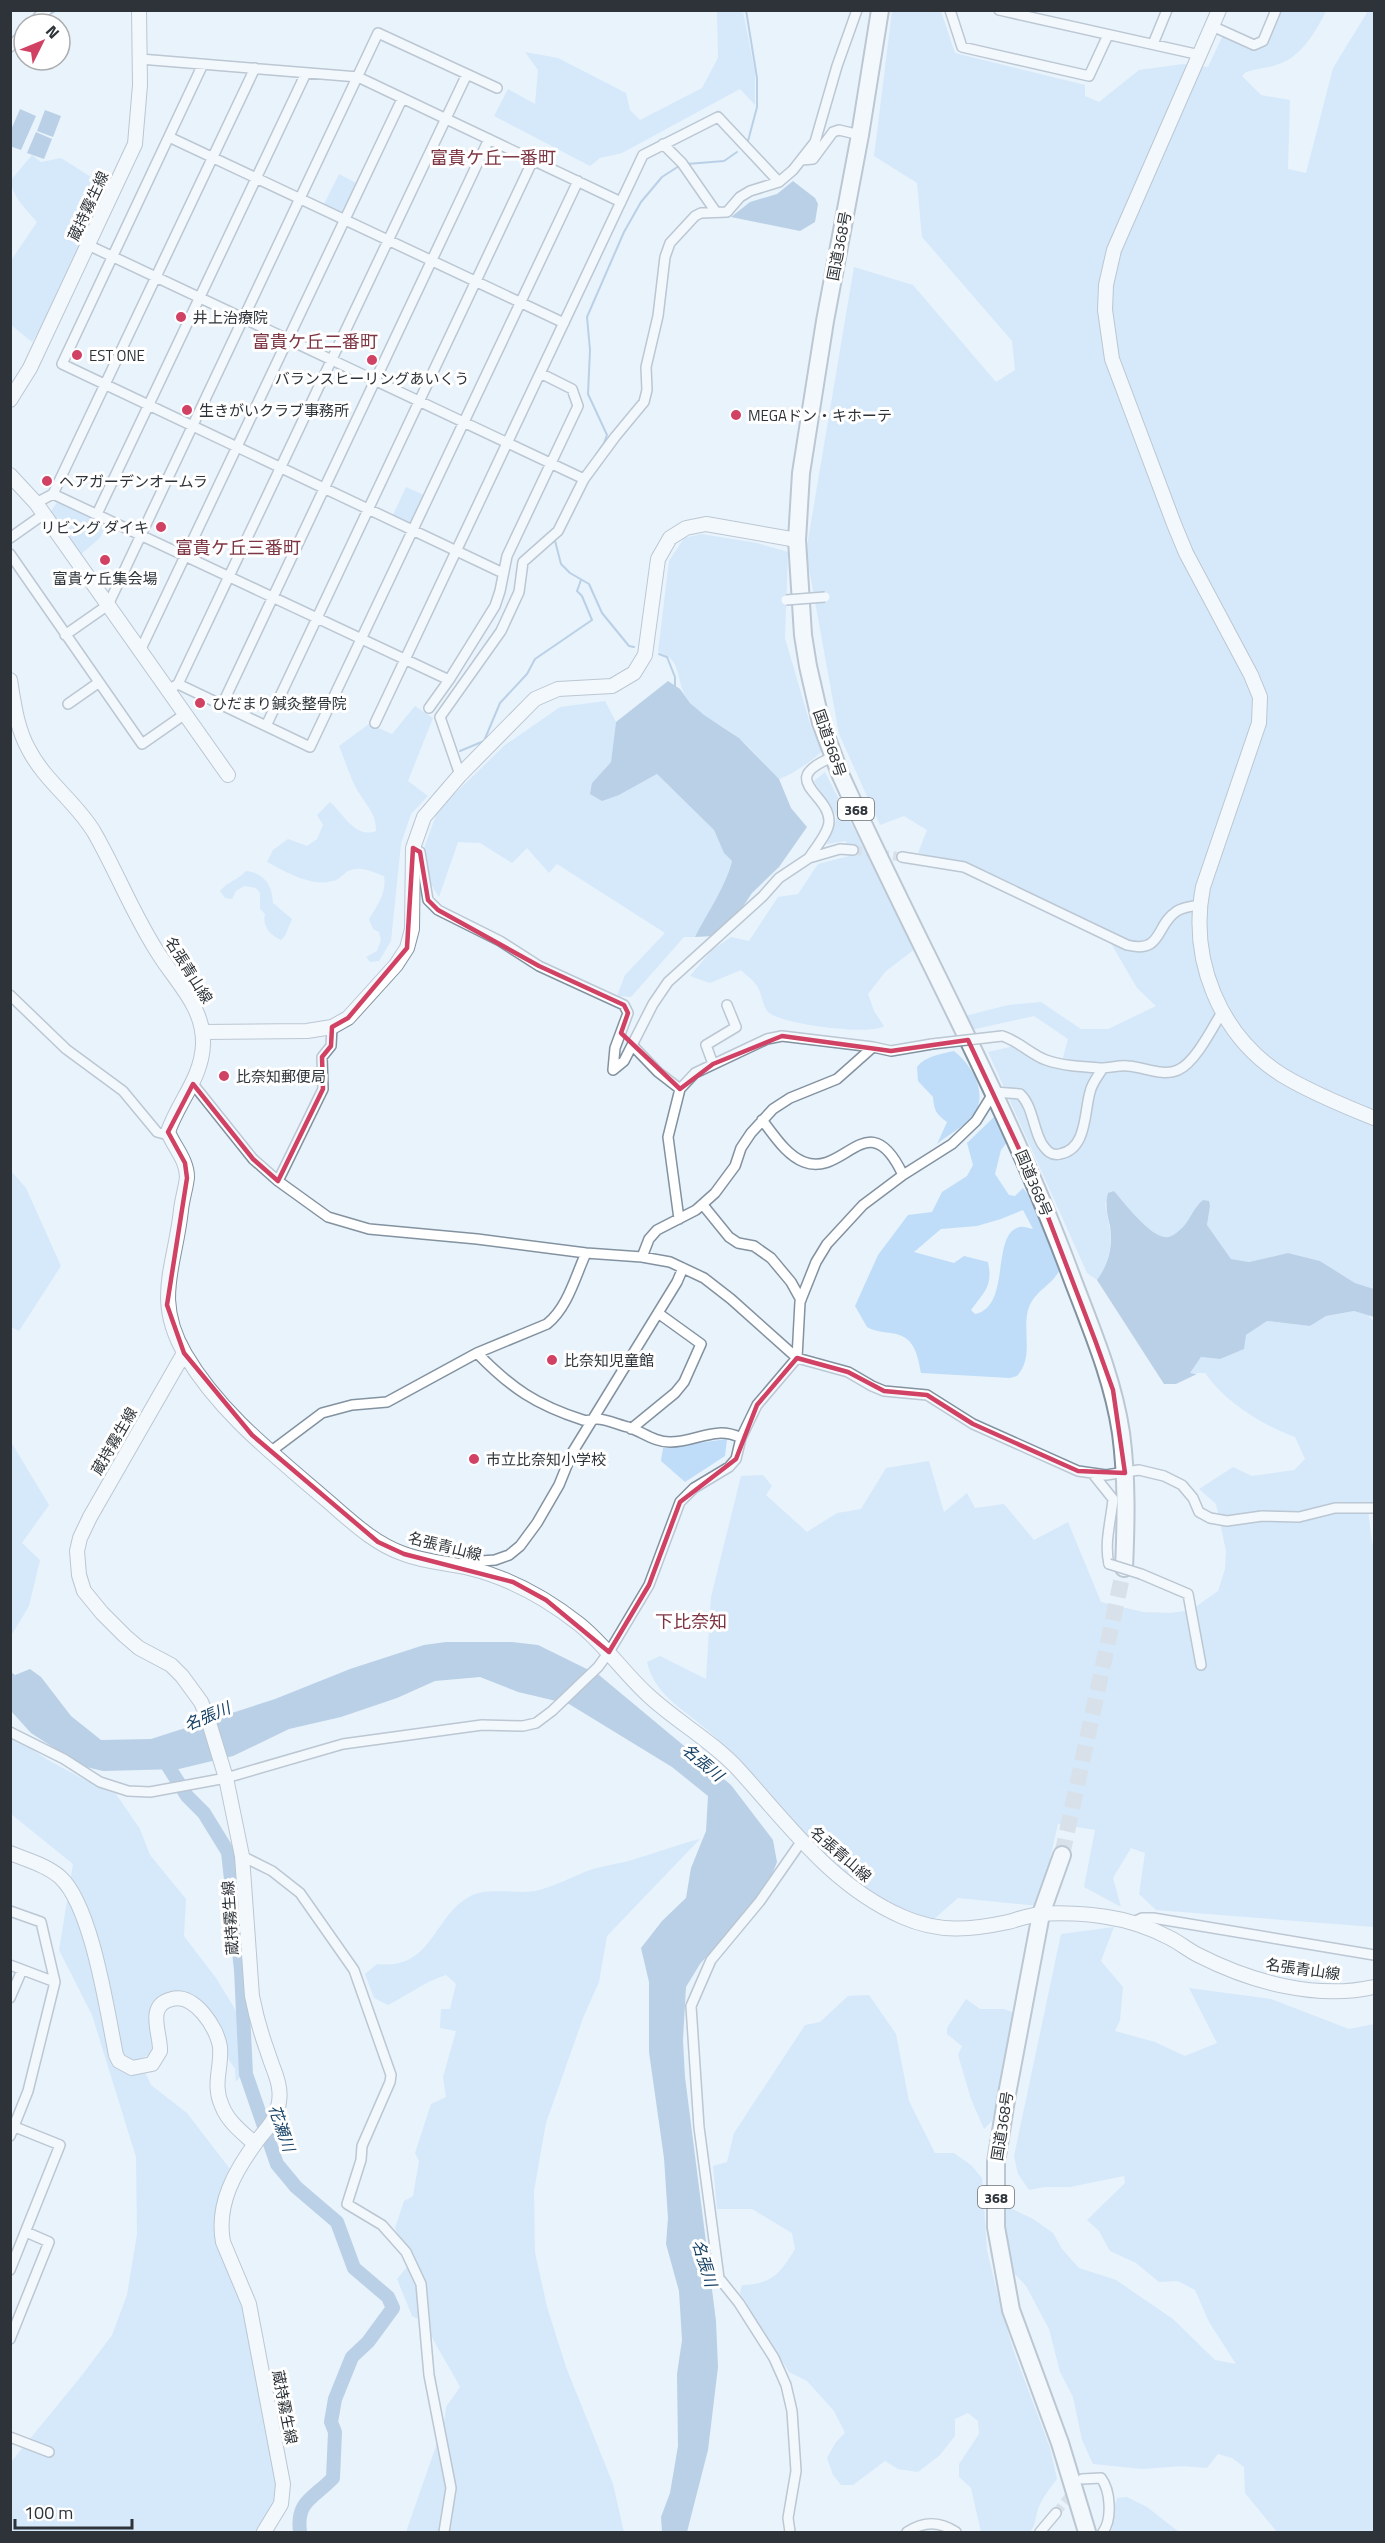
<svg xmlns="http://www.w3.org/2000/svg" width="1385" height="2543" font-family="'Titillium Web','Noto Sans JP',sans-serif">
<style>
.green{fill:#bfddf9;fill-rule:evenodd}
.water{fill:#7fa7cc}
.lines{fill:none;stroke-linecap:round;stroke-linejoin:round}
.stream{stroke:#7fa7cc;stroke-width:2}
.river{stroke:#7fa7cc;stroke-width:14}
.street-tunnel{stroke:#c3cdd5;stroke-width:9;stroke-dasharray:9 4.5;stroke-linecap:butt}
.highway-tunnel{stroke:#c3cdd5;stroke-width:16;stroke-dasharray:16 8;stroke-linecap:butt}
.street-casing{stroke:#8392a0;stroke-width:12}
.secondary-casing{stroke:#8392a0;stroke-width:16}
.highway-casing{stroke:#8392a0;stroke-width:20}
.street{stroke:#fff;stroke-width:9}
.secondary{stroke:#fff;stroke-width:14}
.highway{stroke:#fff;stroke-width:16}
.street-bridge-casing{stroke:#8392a0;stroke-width:12;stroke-linecap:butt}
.street-bridge{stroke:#fff;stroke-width:9}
.marked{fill:none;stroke:#d04163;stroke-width:4.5;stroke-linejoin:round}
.poi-dot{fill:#d04163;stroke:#fff;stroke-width:2}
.labels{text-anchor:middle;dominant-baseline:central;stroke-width:6;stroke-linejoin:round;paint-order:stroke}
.shield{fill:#fff;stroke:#6c7074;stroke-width:1.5}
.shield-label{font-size:14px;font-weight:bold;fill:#2d3338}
.street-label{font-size:15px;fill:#2d3338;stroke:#fff}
.poi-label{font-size:15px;fill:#2d3338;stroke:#fff;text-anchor:start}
.water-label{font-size:16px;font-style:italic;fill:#154166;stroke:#fff}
.quarter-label{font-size:18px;fill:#7d3543;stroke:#fff}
</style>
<rect width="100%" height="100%" fill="#e9f3fc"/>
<path class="green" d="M717 11H743L755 73V105L740 89 622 153 600 158 590 166 494 116 508 89 535 104 538 70 525 52 558 58 626 93 630 110 640 120 702 88 718 58Z
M892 11H941L955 53 1085 85V96L1099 102 1139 70 1183 64 1208 67 1223 35 1254 49 1266 45 1282 11H1326C1317 30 1301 57 1279 64 1269 68 1257 68 1246 72L1242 76 1261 95 1290 100 1288 169 1306 173 1333 68 1368 11H1374V1289L1355 1283 1320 1261 1288 1253 1249 1262 1231 1259 1207 1225 1210 1206 1208 1201 1203 1200C1194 1207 1191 1218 1183 1227 1180 1230 1172 1237 1168 1237 1152 1240 1124 1202 1114 1191L1105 1204C1112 1235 1115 1253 1097 1280L1087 1273 988 1052 1014 1046 1060 1069 1068 1039 1034 1016 971 1030 965 1016 1008 1005 1041 1002 1081 1029H1108L1156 1006 1137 988 1101 926 974 867 918 853 927 830 904 816 880 825 839 734 806 552 854 267 913 285 996 382 1015 370 1012 341 922 237 917 183 874 156Z
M32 155 41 162 61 158 110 189 47 317 32 342 11 325 10 262 37 222C28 211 11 196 11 180Z
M339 174 358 184 345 212 340 214 323 206Z
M406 487 426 496 413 523 408 525 392 517Z
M58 501 107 523 100 538 81 554 51 511Z
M701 534 757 543 788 552 785 638 811 727 822 751C815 759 788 777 779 779 765 766 752 748 736 736 721 724 699 716 688 700 674 681 684 659 658 652L669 561 684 538Z
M605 701 616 722 611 762 592 783 619 795 657 774 714 830 724 852 732 861C726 886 707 913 695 937H684L631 997 617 996 625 975 665 933 557 864 549 873 527 848 512 863 480 843 458 842 439 897 430 883 424 848 438 810 505 745 560 707Z
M415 706 433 718 408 781 428 796 411 814 401 844 391 941 379 961 370 962 366 957 377 951 381 940 379 932 373 929 369 919C377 906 387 892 384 876 373 872 360 865 348 871 343 874 339 880 333 881 311 887 286 872 267 862L273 850 288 839 307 846 317 839 323 825 317 815 330 802C344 814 355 839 376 831 376 814 369 809 361 796 351 782 346 762 339 746L369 724 392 734Z
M825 772 915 949 886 971 868 994 874 1011 884 1026C870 1036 780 1024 768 1012 762 1005 762 993 757 986 753 980 746 975 741 970L710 983 690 976 712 950 731 937 749 941 778 897 798 894 818 864 849 856 846 841 827 844 837 817 814 781Z
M246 871C265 873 272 885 273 903L292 919 285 936 281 940C270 935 262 926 265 914L260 909V893L256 888 244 886 236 891 232 899 225 898 220 891C227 882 238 880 246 871Z
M954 1051C971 1064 989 1093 974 1114 965 1126 948 1135 937 1144L947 1122C936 1114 934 1110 933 1097L918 1081 917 1067C925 1056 941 1054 954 1051Z
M995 1116 1008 1141 1001 1150 995 1174 1009 1195 1015 1196 1023 1188 1027 1193 1047 1233 1059 1271C1052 1285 1036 1290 1029 1307 1021 1329 1035 1357 1017 1376L1010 1378 921 1373C918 1357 915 1338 896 1334 886 1332 876 1332 867 1327L855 1306 878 1255 908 1215 932 1212 942 1192 967 1176 973 1165 967 1143ZM1023 1210 1033 1229C1030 1229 1024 1226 1020 1227 990 1233 1012 1307 975 1314L971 1310C985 1291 993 1286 988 1262L964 1256 954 1263 914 1252 941 1229 977 1226 1001 1219Z
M11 1171 26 1188 61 1266 19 1331 11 1327Z
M1354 1311 1368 1315 1374 1322V1504L1367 1502 1372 1543 1374 1544V1927L1156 1910 1139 1894 1145 1853 1131 1848 1113 1878 1121 1907 1084 1887 1095 1830 1058 1824 1039 1906 958 1898 934 1919C908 1917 876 1900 855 1884 824 1862 802 1829 777 1801 755 1776 731 1750 706 1729 683 1709 654 1694 647 1662L660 1656 706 1679 711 1597 741 1476 763 1475 772 1486 766 1495 807 1532 837 1513 861 1509 886 1468 929 1461 944 1512 967 1493 975 1508 1004 1504 1034 1540 1068 1522 1101 1602 1143 1612 1170 1613 1191 1610 1218 1591 1225 1569 1226 1551 1216 1504 1199 1489 1233 1467 1252 1476 1294 1470 1305 1459 1295 1437C1261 1424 1226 1403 1205 1373H1189L1201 1357 1220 1359 1246 1335 1267 1321 1310 1326 1326 1316Z
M727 1439 725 1456 685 1482 661 1461 663 1448Z
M11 1442 49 1505 22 1543 40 1560 29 1606 11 1636Z
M10 1735 48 1760 89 1782 116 1794 140 1829 150 1855 186 1899 184 1936 216 1978 235 2009 243 2036 244 2072 236 2082 235 2069 229 2060 224 2036 199 2000 183 1993 165 1995 152 2054 139 2059 151 2085 187 2113 230 2169 216 2215 247 2305 280 2498 261 2532H11V2462L83 2374 112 2335 127 2295 137 2234 136 2157 92 2015 59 1950 73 1864 11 1814Z
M700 1839 607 1936 599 1982 583 2018 546 2123 534 2191 535 2252 547 2307 566 2367 613 2484 624 2532H406L444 2423 446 2407 460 2387C449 2365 435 2346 425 2323L412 2316 397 2279 409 2265 395 2228 404 2201 413 2196 419 2161 415 2153 431 2104 446 2097 443 2077 456 2031 440 2028 441 2009H450L456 1984 446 1975C425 1981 407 1996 388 2005L374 1998 365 1974 377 1964C435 1971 433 1911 475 1894 490 1888 518 1894 535 1891 551 1888 574 1876 590 1870 605 1865 620 1864 635 1859 657 1853 678 1844 700 1839Z
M1114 1927 1101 1961 1123 1987 1120 2020 1115 2031 1155 2042 1185 2056 1217 2043 1189 1988 1271 1999 1349 2029 1374 2024V2532H1277L1245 2493 1244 2467 1232 2458 1218 2454 1207 2468 1182 2466 1142 2469 1093 2464 1082 2440 1073 2397 1060 2372 1049 2329 1026 2286 1012 2271 1003 2240 1006 2206 1033 2219 1053 2233 1062 2249 1079 2268 1116 2280 1173 2319 1215 2360 1236 2364 1209 2322 1195 2290 1178 2281 1159 2282 1136 2263 1110 2251 1099 2231 1087 2220 1125 2183 1124 2176 1070 2187H1044L1029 2190 1018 2174 1014 2156 1061 1934Z
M869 1995 896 2034 909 2101 935 2153H954L971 2165 982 2178 987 2250 1001 2309 1014 2352 1050 2448 1057 2479C1050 2488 1042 2498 1038 2509 1035 2518 1036 2525 1030 2532H981L971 2488 959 2477V2464L979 2434 978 2421 968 2413 955 2419V2436L940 2455 918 2472 898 2469 885 2461 853 2485H841L833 2475 827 2458 836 2442 845 2433 834 2411 807 2381 789 2372 740 2293 742 2285C772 2284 780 2274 795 2249L792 2233 752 2209H717L713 2166 727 2162 734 2133 805 2025 820 2022 848 1996Z
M966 1999 980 2009H1004L1014 2013 992 2121 984 2129 971 2099 958 2055 962 2046 947 2034V2028Z
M1127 2497 1147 2507 1179 2532H1111C1116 2521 1112 2512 1117 2498Z"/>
<path class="water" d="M20 109 36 116 21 150 10 146 11 130Z
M45 110 61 116 53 137 37 131Z
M36 132 52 139 44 159 27 153Z
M793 181 815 198 818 204 815 222 800 231 731 217 750 202 777 194Z
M668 681 680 689 690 703 704 715 739 738 779 779 791 808 807 827 779 867 752 893 740 911 713 936 695 937C707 913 726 886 732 861L724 853 714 830 657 774 619 795 602 801 590 794 592 783 611 762 616 722Z
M1114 1191C1124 1202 1152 1240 1168 1237 1172 1237 1180 1230 1183 1227 1191 1218 1194 1207 1203 1200L1209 1201 1210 1206 1207 1225 1231 1259 1249 1262 1288 1253 1320 1261 1355 1283 1374 1289V1317L1354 1311 1326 1316 1310 1326 1267 1321 1246 1335 1244 1349 1220 1359 1201 1357 1190 1373 1197 1374 1176 1384H1164L1097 1280C1109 1263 1113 1247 1110 1226 1107 1213 1105 1205 1108 1193Z
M446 1642H512L538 1645 599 1675 731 1785 773 1840 777 1862 771 1877 760 1896 700 1964 686 1987 683 2040 685 2077 716 2321 718 2367 708 2450 687 2532H662L661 2517 670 2493 678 2446 677 2374 682 2340 679 2291 666 2244 668 2218 664 2158 649 2052V1982L641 1948 662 1921 686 1898 691 1868 706 1831 708 1796 672 1767 569 1704 518 1692 480 1677 435 1681 397 1698 341 1717 289 1729 233 1756 179 1769 103 1771 82 1766 31 1733 11 1711V1672L15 1675 30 1669 41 1677 71 1716 101 1740 151 1739 275 1699 350 1669 424 1645Z"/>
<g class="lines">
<path class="stream" d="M746 10 757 78V107L748 141
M41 20 57 10
M10 53 23 40
M687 164 724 161 737 152
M595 456 604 443 607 435 588 394 590 350 587 317 624 232 641 202 662 177 679 166
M558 521 573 491
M554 537 561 564 570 573 589 584 602 613 629 646 634 647
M659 654 667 657 675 677V686
M460 751 484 741 500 703 527 674 535 659 592 620 582 596 577 591 581 580"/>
<path class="river" d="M161 1755 187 1796 204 1813 228 1852 241 1970 246 2074 277 2164 296 2187 337 2222 354 2268 388 2297 393 2308 368 2342 352 2357 335 2399 331 2422 335 2432 333 2478C313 2499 296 2501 300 2532"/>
<path class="street-tunnel" d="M853 850 902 857
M1056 2513 1075 2489"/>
<path class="highway-tunnel" d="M1062 1855 1124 1568"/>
<g class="street-casing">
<path id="street" d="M950 10 962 47 1089 76 1108 35
M999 10 1200 55
M32 24 41 14 47 10
M1212 26 1254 45 1263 41 1276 10
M1153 44 1167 10
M10 47 24 33
M140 59 358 77 621 202
M203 64 62 364 503 573
M169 137 564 323
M663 144 682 163 716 212
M802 160 813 159 833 132 839 130 860 135
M88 245 584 479
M53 494 449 680 495 606 500 591 507 556 578 406 572 389 540 373
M36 503 53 494 255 68
M97 514 306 73
M10 538 44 514
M10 554 142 744 185 714
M65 635 108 605 378 33 497 88
M140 651 402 99
M178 684 310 747 578 181
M173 687 178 684 467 74
M68 704 98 683
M222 705 489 139
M429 708 449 680
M375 723 643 155 718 117 779 182
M266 726 533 160
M460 775 440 717 501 631 519 592 523 562 558 531 584 479 615 437 644 402 647 390 646 367 658 316 665 257 670 243 695 216 701 213 727 212 740 197 750 191 779 182 793 170 815 142 837 66 857 10
M413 848 420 852 428 900 438 910 500 941 539 966 624 1005 628 1013 615 1048 613 1070
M902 857 964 867 1127 945C1163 954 1155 925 1177 911 1183 907 1192 906 1200 905
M809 858C815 848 829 833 829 821 829 793 776 780 833 757
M10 995 66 1049 123 1091 157 1132 168 1135
M1002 1036C1019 1041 1030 1054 1046 1060 1063 1066 1083 1067 1101 1068 1110 1068 1119 1065 1128 1066 1144 1067 1163 1077 1178 1070 1195 1063 1213 1027 1222 1012
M633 1046 658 1072 680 1089
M713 1064 706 1045 736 1027 727 1005
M613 1070 624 1061 653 1004 668 982 763 896 779 878 809 858 840 849 853 850
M193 1084 253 1159 278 1181 328 1217 369 1229 477 1239 586 1253 642 1257 670 1262 704 1278 731 1299 797 1358 848 1372 872 1386 884 1391 927 1395 973 1424 1078 1471 1106 1475 1139 1470 1164 1476 1182 1485 1193 1498 1199 1512 1210 1518 1227 1521 1262 1516 1299 1517 1335 1508H1374
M762 1120C774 1135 786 1155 804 1162 845 1178 868 1101 903 1175
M278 1181 323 1089 322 1057 331 1046 332 1027
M703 1205 729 1237 738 1243 754 1246 771 1258 791 1282 801 1300
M679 1219 668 1137 680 1089 695 1073 767 1039 782 1036 873 1047 891 1051 932 1044
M642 1257 649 1239 657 1230 696 1210 715 1193 735 1166 741 1148 751 1133 773 1109 790 1098 837 1079 873 1047
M477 1353C511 1388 536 1405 583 1420 589 1422 591 1419 597 1419 606 1419 619 1425 628 1427 643 1432 654 1442 670 1442 697 1442 715 1425 741 1438
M631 1429 675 1393 684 1382 701 1344 658 1313
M270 1452 322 1413 352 1405 387 1402 477 1353 547 1324C568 1307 575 1277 586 1253
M1093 1474 1113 1499C1111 1521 1104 1543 1109 1564
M464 1567 468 1562 495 1560 509 1555 520 1546 537 1523 559 1485 572 1453 677 1282 683 1268
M1141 1574 1188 1594 1201 1665
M10 1732 64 1759 100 1782 128 1791 150 1792 226 1778 343 1744 482 1725 523 1726 536 1723 552 1711 598 1667 609 1652 649 1585 680 1502 694 1488 729 1467 736 1459 741 1438 757 1405 797 1358 800 1302 816 1262 827 1244 863 1205 903 1175 952 1144 976 1121 994 1092 1020 1094C1033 1106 1033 1129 1042 1144 1047 1151 1051 1156 1060 1154 1087 1149 1084 1113 1090 1092 1092 1083 1098 1076 1103 1068
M242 1856 272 1871 300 1893 354 1970 391 2075 390 2082 362 2146 361 2160 347 2204 382 2225 406 2252 421 2284 429 2375 451 2488 444 2532
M10 1911 41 1922 55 1982 10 1965
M1131 1923 1142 1918H1153L1374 1955
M10 1998 22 1970
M10 2125 60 2145 10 2270
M10 2136 28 2091 55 1982
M10 2339 49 2242 26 2232
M10 2437 49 2452
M1082 2479 1101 2478C1111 2491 1112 2520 1103 2532
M790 2532 788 2518 796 2471 792 2411 786 2385 774 2358 739 2303 719 2278 699 2127 691 2006 711 1960 760 1901 801 1842
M907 2532C924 2521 939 2521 956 2532
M1040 2532 1056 2513"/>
</g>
<g class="secondary-casing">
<path id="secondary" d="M1219 10 1114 250 1106 285 1105 310 1112 359 1174 524 1186 553 1251 675 1260 697 1259 723 1203 887C1189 959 1219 1035 1282 1075 1310 1092 1344 1106 1374 1118
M10 400 30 368 135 144 140 85 139 10
M10 475 36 503 228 775
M10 680C14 704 17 729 29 750 45 781 76 802 94 832 117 872 134 917 160 956 178 984 204 1008 203 1044 202 1078 178 1102 168 1132 174 1147 187 1160 187 1177 186 1188 182 1199 181 1210 175 1267 153 1299 185 1354 219 1412 273 1454 323 1497 348 1518 372 1543 404 1554 425 1562 447 1563 469 1568 510 1578 546 1598 579 1624 605 1645 624 1673 648 1695 677 1722 711 1740 738 1769 789 1825 832 1886 903 1917 939 1933 971 1930 1008 1922 1019 1919 1030 1915 1041 1914 1059 1912 1089 1914 1107 1917 1128 1920 1151 1928 1170 1938 1180 1943 1188 1950 1198 1955 1251 1982 1316 2000 1374 1987
M202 1032 307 1031 332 1027 348 1018 396 965 407 948 412 929 413 848 424 817 460 775 535 699 558 689 612 686 634 673 645 655 658 559 670 538 686 528 706 524 797 540
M184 1353 90 1517 80 1538 77 1551 79 1575 84 1591 102 1613 125 1636 139 1648 171 1665 182 1676 201 1702 207 1716 226 1778 242 1856 252 1996C256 2016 261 2034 268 2053 273 2070 282 2084 279 2102 277 2119 267 2128 257 2141 235 2171 216 2204 223 2242L249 2304 283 2484 281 2504 264 2532
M10 1853C27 1860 46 1865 60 1877 92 1906 107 2011 116 2055L119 2061 132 2068 152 2064 160 2051C161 2034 145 2005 172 1999 194 1993 217 2027 220 2047 222 2068 212 2084 222 2106 228 2122 243 2133 255 2144"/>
</g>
<g class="highway-casing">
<path id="highway" d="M880 10 860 135 825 321 801 473 797 540 803 635 808 666 821 723 841 776C917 944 1008 1104 1072 1278 1091 1328 1113 1379 1121 1433 1127 1478 1126 1523 1124 1568
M1062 1855 1041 1914 1007 2094 996 2162V2227L1011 2310 1060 2443 1087 2532"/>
</g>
<use href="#street" class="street"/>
<use href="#secondary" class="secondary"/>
<use href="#highway" class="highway"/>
<g class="street-bridge-casing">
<path id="street-bridge" d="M786 600 825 597
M932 1044 1002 1036
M1109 1564 1141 1574"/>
</g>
<use href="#street-bridge" class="street-bridge"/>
</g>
<path d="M0 0H1385V2543H0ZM413 848 420 852 428 900 438 910 539 966 624 1005 628 1013 621 1033 680 1089 713 1064 782 1036 891 1051 968 1040 1035 1183 1095 1340 1113 1390 1125 1473 1078 1471 973 1424 927 1395 884 1391 848 1372 797 1358 757 1405 736 1459 680 1502 649 1585 609 1652 546 1600 513 1582 404 1554 378 1542 252 1435 184 1353 167 1305 187 1178 185 1163 168 1132 193 1084 253 1159 278 1181 323 1089 322 1057 331 1046 332 1027 348 1018 407 948Z" fill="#e9f3fc" fill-opacity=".55" fill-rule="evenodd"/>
<path class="marked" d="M413 848 420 852 428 900 438 910 539 966 624 1005 628 1013 621 1033 680 1089 713 1064 782 1036 891 1051 968 1040 1035 1183 1095 1340 1113 1390 1125 1473 1078 1471 973 1424 927 1395 884 1391 848 1372 797 1358 757 1405 736 1459 680 1502 649 1585 609 1652 546 1600 513 1582 404 1554 378 1542 252 1435 184 1353 167 1305 187 1178 185 1163 168 1132 193 1084 253 1159 278 1181 323 1089 322 1057 331 1046 332 1027 348 1018 407 948Z"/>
<g class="poi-dot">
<circle cx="181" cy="317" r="6"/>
<circle cx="77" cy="355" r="6"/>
<circle cx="372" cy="360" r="6"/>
<circle cx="187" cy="410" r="6"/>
<circle cx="736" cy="415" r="6"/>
<circle cx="47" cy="481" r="6"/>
<circle cx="161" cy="527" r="6"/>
<circle cx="105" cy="560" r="6"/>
<circle cx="200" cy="703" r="6"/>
<circle cx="224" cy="1076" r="6"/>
<circle cx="552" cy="1360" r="6"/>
<circle cx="474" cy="1459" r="6"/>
</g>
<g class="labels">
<g class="shield">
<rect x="838" y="798" width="36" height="22" rx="4.5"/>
<rect x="978" y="2186" width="36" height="22" rx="4.5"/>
</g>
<g class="shield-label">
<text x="856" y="809">368</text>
<text x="996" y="2197">368</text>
</g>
<g class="street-label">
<text transform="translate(88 206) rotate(-65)">蔵持霧生線</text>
<text transform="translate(839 246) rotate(-79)">国道368号</text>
<text transform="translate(830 743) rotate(71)">国道368号</text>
<text transform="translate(189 970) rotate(58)">名張青山線</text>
<text transform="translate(1034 1183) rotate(67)">国道368号</text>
<text transform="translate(114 1441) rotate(-60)">蔵持霧生線</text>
<text transform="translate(445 1546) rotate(14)">名張青山線</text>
<text transform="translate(841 1854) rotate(41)">名張青山線</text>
<text transform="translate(230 1918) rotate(-94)">蔵持霧生線</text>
<text transform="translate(1303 1969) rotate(8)">名張青山線</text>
<text transform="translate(1002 2126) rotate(-81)">国道368号</text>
<text transform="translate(285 2407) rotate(79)">蔵持霧生線</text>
</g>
<g class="poi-label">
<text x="193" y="317">井上治療院</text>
<text x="89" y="355">EST ONE</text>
<text x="372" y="378" text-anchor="middle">バランスヒーリングあいくう</text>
<text x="199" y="410">生きがいクラブ事務所</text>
<text x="748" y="415">MEGAドン・キホーテ</text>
<text x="59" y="481">ヘアガーデンオームラ</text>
<text x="149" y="527" text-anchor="end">リビング ダイキ</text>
<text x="105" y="578" text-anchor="middle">富貴ケ丘集会場</text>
<text x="212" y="703">ひだまり鍼灸整骨院</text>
<text x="236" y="1076">比奈知郵便局</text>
<text x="564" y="1360">比奈知児童館</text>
<text x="486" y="1459">市立比奈知小学校</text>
</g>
<g class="water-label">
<text transform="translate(207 1716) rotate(-23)">名張川</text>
<text transform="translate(703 1762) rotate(40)">名張川</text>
<text transform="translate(282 2128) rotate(71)">花瀬川</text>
<text transform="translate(705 2263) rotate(73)">名張川</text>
</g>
<g class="quarter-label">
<text x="493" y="157">富貴ケ丘一番町</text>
<text x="315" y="341">富貴ケ丘二番町</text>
<text x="238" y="547">富貴ケ丘三番町</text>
<text x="691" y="1621">下比奈知</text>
</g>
</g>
<rect width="1385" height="2543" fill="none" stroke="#2d3338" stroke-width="24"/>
<g transform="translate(42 42) rotate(47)"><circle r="28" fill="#ffffff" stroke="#abadaf" stroke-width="1.5"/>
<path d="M0-4.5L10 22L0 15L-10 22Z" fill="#d04163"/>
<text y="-9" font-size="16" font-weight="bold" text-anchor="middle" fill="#2d3338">N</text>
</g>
<path d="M15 2519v9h117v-9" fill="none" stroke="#2d3338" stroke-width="3"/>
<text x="24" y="2519" font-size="18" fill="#2d3338" stroke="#ffffff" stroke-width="4.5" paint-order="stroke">100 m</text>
</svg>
